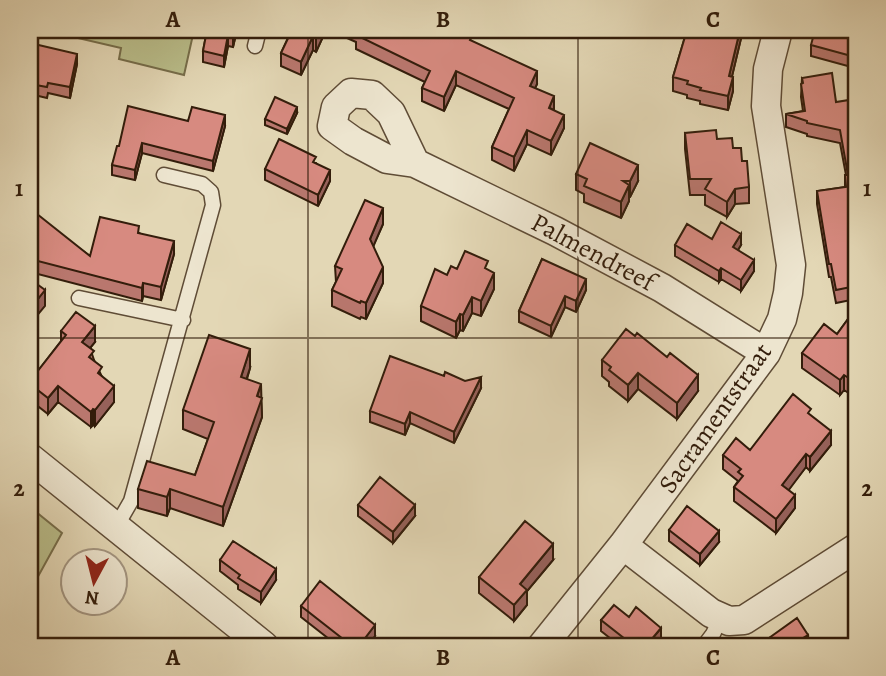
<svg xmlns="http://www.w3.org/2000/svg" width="886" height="676" font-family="Alegreya,serif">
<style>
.green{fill:#b9bd8a;stroke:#766d4a;stroke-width:2}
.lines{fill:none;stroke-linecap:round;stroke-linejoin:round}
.service-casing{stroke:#5f4c36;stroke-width:17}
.minor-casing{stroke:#5f4c36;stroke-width:31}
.service{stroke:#ede5cf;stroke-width:14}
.minor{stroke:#ede5cf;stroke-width:28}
.wall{fill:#b9776e;stroke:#331d0b;stroke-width:2}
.shaded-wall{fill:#96615a;stroke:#331d0b;stroke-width:2}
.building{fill:#d78a80;stroke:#331d0b;stroke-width:2}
.grid{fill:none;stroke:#331d0b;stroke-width:2;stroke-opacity:0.55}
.labels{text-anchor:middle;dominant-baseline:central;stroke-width:6;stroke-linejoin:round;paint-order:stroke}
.street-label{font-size:26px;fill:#331d0b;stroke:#ede5cf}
.neatline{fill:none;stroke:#331d0b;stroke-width:2.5}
.grid-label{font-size:23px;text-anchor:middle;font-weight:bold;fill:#331d0b}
</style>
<rect width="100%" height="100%" fill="#e3d7b5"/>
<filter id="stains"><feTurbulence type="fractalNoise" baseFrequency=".00286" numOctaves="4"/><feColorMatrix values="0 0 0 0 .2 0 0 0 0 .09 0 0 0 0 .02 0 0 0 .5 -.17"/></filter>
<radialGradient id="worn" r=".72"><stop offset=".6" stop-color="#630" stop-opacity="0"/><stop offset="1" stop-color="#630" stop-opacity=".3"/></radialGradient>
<path class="green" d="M66 30H194L184 75 119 59 121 48 65 35Z
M30 507 62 533 30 591Z"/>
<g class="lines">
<g class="service-casing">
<path id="service" d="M255 46 259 30
M79 298 183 320
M116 527 131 501 213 205 211 192 202 184 164 175
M704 646 713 634 721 617"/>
</g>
<g class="minor-casing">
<path id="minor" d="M415 163 391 113 372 95 351 93 336 107 332 126 353 141 387 159 415 163 555 231 662 288 766 353
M30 458 264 646
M623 545 711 613 729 621 744 620 856 548
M542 646 623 545 766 353 782 319 788 293 791 265 766 106 768 69 778 30"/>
</g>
<use href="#service" class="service"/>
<use href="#minor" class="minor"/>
</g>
<path class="wall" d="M207 30H237L233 47 228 46 224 67 203 62V51Z
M284 30H326L316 52 313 50 301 75 281 66V53L288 38 284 36Z
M329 30H435L446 35 473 42 537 84 535 88 554 110 564 128 551 155 527 144 514 171 492 160V147L509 109 456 85 444 111 422 101V88L425 82 356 49V42Z
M687 30H743L732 76 733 91 728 110 700 104V101L687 98V95L673 91V77Z
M856 30V63L855 68 811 56V45Z
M30 43 77 64 70 98 48 93 47 98 30 94Z
M802 78 836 102 851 116 856 115V299L836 303 831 277H829L817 204V191L845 187V175H846L840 143 807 136V134L786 127V114L803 111 801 97Z
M297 113 287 134 265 125V119Z
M188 121 225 126 213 171 142 153 135 180 112 175V165L119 146Z
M685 133 717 139 733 148 742 161 749 187V203L735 204 727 217 705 205V195H690L685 149Z
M316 163 330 181 318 206 265 180V169Z
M576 174 638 181 630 197H629V201L621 218 584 202V194L576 190Z
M30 213 90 256 139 233 174 254 161 300 143 296 142 301 30 272Z
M383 224 373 246 383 283 366 319 361 317 360 319 332 306V290L336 282 335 266Z
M712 239 741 245 738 250 754 271 741 291 721 279 719 282 675 256V245Z
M542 259 586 290 576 312 565 307 551 337 519 322V311Z
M457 269 488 270 494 289 481 316 472 313 463 331 460 330 456 338 421 321V306L447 275Z
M856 308V398L844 390 840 395 802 368V353L837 334Z
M61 331 95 342 90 348 94 360 114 402 95 426 93 425 91 427 58 402 48 414 30 400V381L61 341Z
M602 360 698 391 677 419 638 389 628 401 609 386V382L602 376Z
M250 368 247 379 261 398 262 417 223 526 170 508 167 516 138 508V489L195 475 208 439 183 429V410Z
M444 376 481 388 454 443 410 423 405 435 370 422V411Z
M811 416 831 445 810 471 806 467 788 490 795 508 776 533 734 501V487L738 481 723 469V455L750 450Z
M358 505 415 516 393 543 358 516Z
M669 530 719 542 700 565 669 541Z
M220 560 276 580 261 603 238 589V585L220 571Z
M553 560 527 591V605L514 621 479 593V577Z
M301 606 375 636 367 646H338L301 617Z
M629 617 661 639 654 646H620L601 631V620Z
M808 635 809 646H769V638Z"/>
<path class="shaded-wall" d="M234 30H237L233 47V36Z
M320 30H326L316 52V38Z
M740 30H743L729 89V76Z
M228 35V46L224 67V56Z
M313 36V50L301 75V62Z
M77 54V64L70 98V87Z
M456 71V85L444 111V97Z
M537 71V84L530 99V86Z
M733 77V91L728 110V96Z
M554 96V110L549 108Z
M297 107V113L287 134V129Z
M225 115V126L213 171V161Z
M564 115V128L551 155V141Z
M527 130V144L514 171V157Z
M142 143V153L135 180V170Z
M638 165V181L630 197V181Z
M330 170V181L318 206V195Z
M629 185V201L621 218V202Z
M735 189V204L727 217V202Z
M383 208V224L370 254V239Z
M741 234V245L733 258V247Z
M174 241V254L161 300V287Z
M754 260V271L741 291V280Z
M383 267V283L366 319V303Z
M721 268V279L719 282V271Z
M494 273V289L481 316V301Z
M586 279V290L576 312V301Z
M143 283V296L142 301V288Z
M45 290V306L30 324V309Z
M565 296V307L551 337V326Z
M472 297V313L463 331V315Z
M460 314V330L456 338V322Z
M95 326V342L82 358V342Z
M250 349V368L241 396V377Z
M638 373V389L628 401V385Z
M698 375V391L677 419V403Z
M844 375V390L840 395V380Z
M481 377V388L454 443V432Z
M261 384 262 417 223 526V507Z
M58 386V402L48 414V398Z
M114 386V402L95 426V410Z
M93 409V425L91 427V412Z
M410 412V423L405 435V424Z
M831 431V445L810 471V457Z
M806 454V467L782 499V485Z
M170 489V508L167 516V497Z
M795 495V508L776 533V519Z
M415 505V516L393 543V532Z
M719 531V542L700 565V554Z
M553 544V560L527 591V605L514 621V605L520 584Z
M276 569V580L261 603V592Z
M375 625V636L367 646H359Z
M661 628V639L654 646H646Z
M808 635V646L803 638Z"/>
<path class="building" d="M207 30H234L233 36 228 35 224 56 203 51Z
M292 30H320L316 38 313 36 301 62 281 53Z
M358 30H435L446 35 448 30H464L473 34 470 40 537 71 530 86 554 96 549 108 564 115 551 141 527 130 514 157 492 147 514 98 456 71 444 97 422 88 430 71 356 35Z
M687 30H740L729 76 733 77 728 96 700 90 701 88 687 84 688 81 673 77Z
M815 30H856V52L855 57 811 45Z
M30 43 77 54 70 87 48 83 47 87 30 84Z
M832 73 836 102 849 100 851 116 856 115V286L836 290 831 264H829L817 191 846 187 845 175H848L840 130 807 123V121L786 114 805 111 801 84 803 83 802 78Z
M275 97 297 107 287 129 265 119Z
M128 106 188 121 192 107 225 115 213 161 142 143 135 170 112 165 117 146H119Z
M716 130 717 139 732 138 733 148H741L742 161H747L749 187 735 189 727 202 705 189 711 179H690L685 133Z
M279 139 316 157 313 162 330 170 318 195 265 169Z
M590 143 638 165 630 181H623L629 185 621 202 584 186 587 179 576 174Z
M365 200 383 208 370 239 383 267 366 303 361 301 360 303 332 290 342 269 335 266Z
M32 210 90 256 100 217 139 226 138 233 174 241 161 287 143 283 142 288 30 259V213Z
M721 222 741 234 733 247 754 260 741 280 721 268 719 271 675 245 687 224 712 239Z
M465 251 488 261 485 268 494 273 481 301 472 297 463 315 460 314 456 322 421 306 435 269 447 275 451 266 457 269Z
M542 259 586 279 576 301 565 296 551 326 519 311Z
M30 279 45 290 30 309Z
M856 308V383L844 375 840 380 802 353 824 324 837 334Z
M76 312 95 326 82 342 94 351 89 357 102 367 98 373 114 386 95 410 93 409 91 412 58 386 48 398 30 384V381L66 335 61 331Z
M626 329 635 336 637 333 667 357 670 353 698 375 677 403 638 373 628 385 609 370 611 367 602 360Z
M209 335 250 349 241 377 261 384 257 396 262 398 223 507 170 489 167 497 138 489 147 461 195 475 214 422 183 410Z
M390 356 444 376 445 372 465 381 481 377 454 432 410 412 405 424 370 411Z
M793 394 811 409 808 413 831 431 810 457 806 454 782 485 795 495 776 519 734 487 743 476 738 472 741 469 723 455 736 438 750 450Z
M380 477 415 505 393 532 358 505Z
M687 506 719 531 700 554 669 530Z
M525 521 553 544 520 584 527 590 514 605 479 577Z
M233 541 276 569 261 592 238 578 240 575 220 560Z
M320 581 375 625 359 646H352L301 606Z
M614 605 629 617 636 607 661 628 646 646H634L601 620Z
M797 618 808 635 803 638 809 646H774L769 638Z"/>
<path class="grid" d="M308 30V646M578 30V646M30 338H856"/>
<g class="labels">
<g class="street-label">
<text transform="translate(593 252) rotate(28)">Palmendreef</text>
<text transform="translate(715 418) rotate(-55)">Sacramentstraat</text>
</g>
</g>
<rect width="886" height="676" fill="none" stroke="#e3d7b5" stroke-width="77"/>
<g transform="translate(94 582) rotate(187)"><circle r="33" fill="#ede5cf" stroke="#a39581" stroke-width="2"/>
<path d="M0-5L12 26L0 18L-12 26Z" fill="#8f2418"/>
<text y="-10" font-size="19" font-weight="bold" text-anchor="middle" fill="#331d0b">N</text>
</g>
<rect x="38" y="38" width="810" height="600" class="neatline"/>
<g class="grid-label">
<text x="173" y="27">A</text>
<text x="443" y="27">B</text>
<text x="713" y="27">C</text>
<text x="19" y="196">1</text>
<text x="867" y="196">1</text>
<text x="19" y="496">2</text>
<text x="867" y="496">2</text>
<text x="173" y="665">A</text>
<text x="443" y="665">B</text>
<text x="713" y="665">C</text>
</g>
<rect width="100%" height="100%" filter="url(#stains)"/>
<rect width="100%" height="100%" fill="url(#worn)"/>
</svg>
